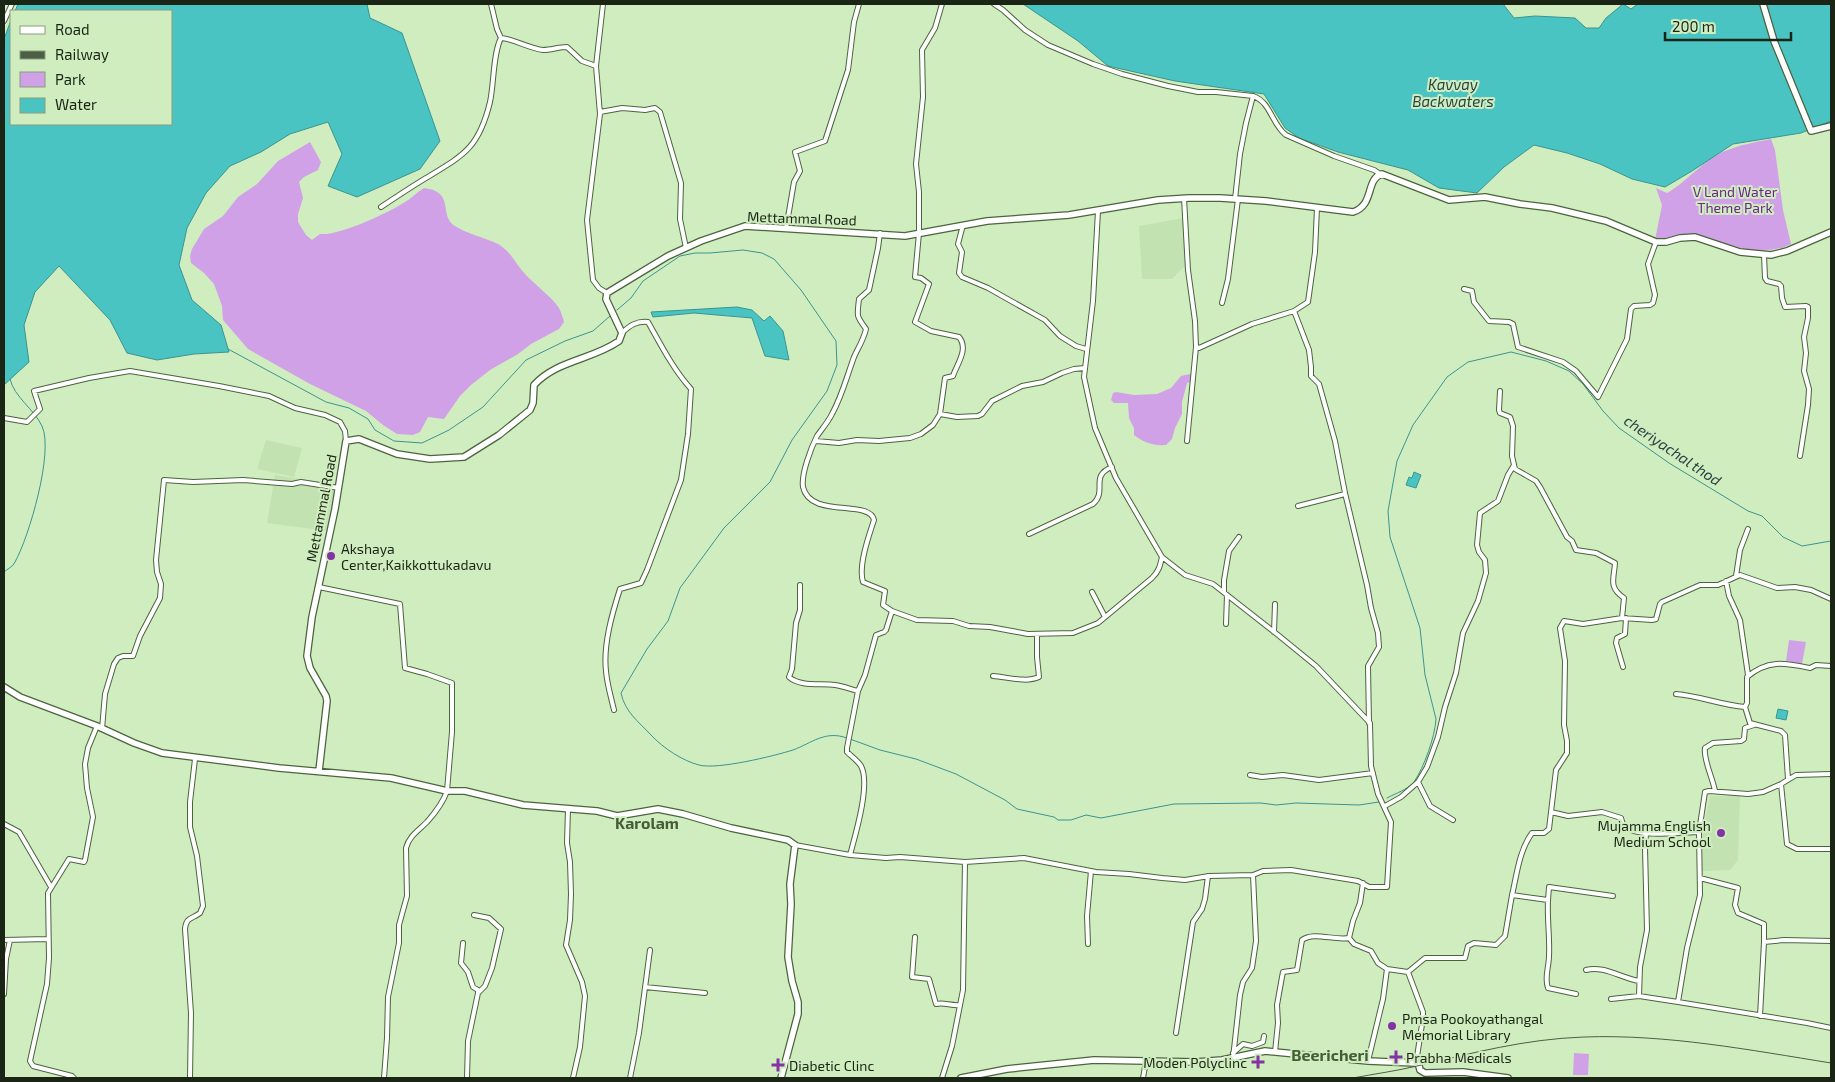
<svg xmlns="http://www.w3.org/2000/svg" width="1835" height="1082" font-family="'Exo 2',sans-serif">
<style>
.built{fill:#c2e3b1}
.green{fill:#d1a1e8}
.water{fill:#49c4c3;stroke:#3b948f}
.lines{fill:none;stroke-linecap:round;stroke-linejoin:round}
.stream{stroke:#3b948f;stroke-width:1}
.street-casing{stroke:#4b643d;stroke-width:6}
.secondary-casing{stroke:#4b643d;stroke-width:8}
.street{stroke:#fff;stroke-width:4}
.secondary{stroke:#fff;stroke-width:5.5}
.rail{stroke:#4e5d45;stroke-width:1}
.poi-dot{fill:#8333a3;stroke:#d0edc0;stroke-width:2}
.labels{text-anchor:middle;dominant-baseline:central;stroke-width:4;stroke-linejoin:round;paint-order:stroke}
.park-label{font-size:14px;fill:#6e268a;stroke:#d0edc0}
.street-label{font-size:14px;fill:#1b2515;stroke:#d0edc0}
.poi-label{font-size:14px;fill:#1b2515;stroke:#d0edc0;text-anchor:start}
.water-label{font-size:15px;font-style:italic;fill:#2a4545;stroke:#d0edc0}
.quarter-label{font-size:16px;font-weight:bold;fill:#445d36;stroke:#d0edc0}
</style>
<rect width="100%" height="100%" fill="#d0edc0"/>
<path class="built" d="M1183 218 1185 266 1172 279H1142L1139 226Z
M266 440 302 448 294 477 257 469Z
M275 475 337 485 327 531 267 523Z
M1710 796H1740L1738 860 1730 870 1702 871 1703 830Z"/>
<path class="green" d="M1771 139 1775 150 1783 210 1791 244 1782 248 1756 252 1689 234 1670 239 1655 240 1662 205 1656 188 1667 193C1688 181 1703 160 1725 151 1739 145 1756 142 1771 139Z
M310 142 321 162 318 170 304 177 299 182 303 198 298 214V222L306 235 312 240 320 234C339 236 388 213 405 202 412 198 417 192 424 188 456 192 438 215 455 226 465 233 486 238 498 244 511 251 516 265 526 275 536 286 551 296 559 308 561 312 563 318 564 322L559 329 531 344 518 354 490 370 471 385 460 396 444 419 428 417 420 432 413 435 397 434 383 425 366 411 310 384 248 349 223 320 222 306 214 284 204 273 191 263 190 256 192 249 204 229 223 216 238 197 257 184 278 161Z
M1190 374 1192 375V381L1187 383 1182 402V414L1175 428 1172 439 1166 445C1153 446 1143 442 1134 435V428L1129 418 1128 403H1114L1111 400 1113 393 1116 392 1134 395 1157 394 1171 388 1181 376Z
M1789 640 1806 642 1802 664 1786 661Z
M1574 1053 1589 1054 1588 1075H1573Z"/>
<path class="water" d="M18 4H367L370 18 402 33 440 141 420 169 357 197 328 186 342 154 328 122 290 134 261 152 230 166 206 193 187 228 179 265 192 300 221 325 229 352 194 354 157 360 127 353 110 320 59 266 35 292 24 325 29 362 4 385V39L11 20V124H171V11H15Z
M1023 4H1503L1514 18 1535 16 1575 18 1586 28H1599L1606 18 1623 4 1631 9 1638 4H1831V121L1801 133 1733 144 1692 171 1665 187 1632 179 1600 164 1567 153 1534 145 1504 167 1477 193 1439 188 1408 170 1338 152 1299 138 1285 128 1264 94 1175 81 1108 66 1078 41Z
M737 307 752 310 764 321 770 316 783 331 789 360 765 356 752 318 694 313 653 317 651 312Z
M1414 472 1421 475 1416 488 1406 485 1409 477 1412 478Z
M1778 709 1788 711 1786 720 1776 718Z"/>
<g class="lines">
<path class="stream" d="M617 310 631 298 643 281 680 256 695 253H710L743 250 762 253 774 259 801 290 836 341 837 365 827 391 792 440 770 482 724 528 680 588 668 621 647 649 621 693C625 712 638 721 651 735 663 748 683 761 699 765 717 770 774 756 793 750 812 743 825 730 847 738
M228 349 326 402 349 408 368 419 375 430 394 441 422 443 449 430 483 407 526 360 565 341 593 331 610 316
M4 572C7 569 13 567 15 562 29 537 54 452 42 426 34 409 14 397 10 379
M850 739 880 750 916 759 956 774 1005 800 1017 809 1054 817 1058 820H1071L1086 815 1101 818 1174 804 1261 803 1276 805 1296 803 1359 805 1379 802
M1387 798C1396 793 1407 790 1414 782 1424 767 1435 737 1436 719L1425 675 1420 628 1390 537 1388 511 1397 461 1413 425 1447 377 1468 362 1511 352 1546 361 1569 371 1583 384 1603 411 1619 428 1669 463 1748 511 1762 516 1783 537 1802 546 1831 541"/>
<g class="street-casing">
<path id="street" d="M491 4 497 29 501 38
M603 4 596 66 600 114 587 220 593 280 599 288 607 293
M942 4 935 28 922 50 923 97 916 164 919 192V233L915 277 921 278 929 284 915 322 931 331 959 337C969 349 957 364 953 376L945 378 940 414 957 417 978 416 982 414 992 401 1022 386 1043 382 1062 373 1074 369 1085 368
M994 4 1003 10 1025 30 1048 45 1093 64 1122 74 1168 86 1198 92H1216L1253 96 1246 123 1240 154 1235 199
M4 21 12 4
M1253 96C1271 102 1272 125 1286 135L1334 156 1374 170 1380 174
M600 112 622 108 645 110 655 108 660 112 681 183 680 219 686 248
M1184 198 1188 270 1195 321 1196 347 1199 348 1252 324 1294 311
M381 207C396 197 411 187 426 178 464 155 479 148 490 102 494 84 493 53 501 38 511 38 531 49 543 50 551 50 559 47 567 47L582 61 596 66
M1317 208 1315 252 1308 302 1294 311 1309 350 1311 367V376L1319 384 1335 441 1345 493 1367 585 1371 608 1378 633 1379 647 1368 666 1369 723
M1098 211 1093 301 1084 377 1095 428 1116 478 1162 557 1185 575 1213 584 1278 635 1316 666 1370 723 1371 766 1378 794 1391 822 1387 887H1369L1358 881 1291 870 1263 871 1253 875
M963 225 958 244 962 252 959 273 962 277 988 288 1045 320 1060 336 1076 346 1086 349
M786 229 794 182 800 171 795 152 825 141 848 70 854 22 859 4
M880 233 878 248 869 290 859 299C857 317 856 315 866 329 864 339 858 348 854 357 847 376 842 396 832 414 828 422 822 429 817 436 811 448 801 474 803 487 810 519 870 499 874 520 869 535 858 566 863 582L885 591 883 605 892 611
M1764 255 1765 278 1767 281 1779 284 1781 286 1782 298 1785 307 1806 306 1808 307V318L1804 337 1806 353 1804 371 1809 389 1808 405 1800 456
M1464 289 1472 291 1474 302 1489 321 1509 322 1513 324 1518 347 1563 362 1576 371 1598 397 1627 339 1631 309 1634 306 1650 305 1653 303 1655 295 1648 264 1656 242
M1222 303 1228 279 1238 199
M1500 391 1499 410 1500 413 1510 417 1513 426 1512 456 1515 469 1536 481 1540 487 1567 537 1572 541 1576 550 1596 553 1615 563C1614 579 1608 587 1624 598L1622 618
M4 418 27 422 40 409 34 391 89 378 130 371 219 386 269 396 295 408 325 415 340 422 345 431 346 441
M816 441 839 443 857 440 879 441 910 438 921 434 933 425 940 414
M1187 441 1196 347
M1298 506 1345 494
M1029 534 1093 504C1108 491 1089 476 1112 467
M1736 576 1740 550 1748 529
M1726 581 1729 596 1740 620 1748 675
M800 585V610L796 623 792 669 789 677C800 687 821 683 835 685 843 686 850 689 858 691
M319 587 400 604 405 668 427 674 452 683V732L447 791C443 803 435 813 427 822 419 830 409 836 406 848L407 896 399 925V943L388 997 387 1038 384 1078
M1092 592 1105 617
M1224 592V580L1229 551 1239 537
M1226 624 1227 595
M1274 632 1275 604
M1623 667 1616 643 1617 638 1625 634 1626 618
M993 676C1007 677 1026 683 1039 677L1037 657V634
M1676 694C1700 696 1721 705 1745 707L1747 703V677C1768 659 1785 663 1810 668L1816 665 1831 666
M1745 707 1750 723 1781 731 1785 735 1788 779
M614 710C611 697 607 684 606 671 603 645 612 614 620 589L641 583 647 570 681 480 688 434 691 389C673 369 661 345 648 322 637 321 630 325 622 333
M102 729 105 694 114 664 118 658 123 656H133L140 636 160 598 161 584 157 572 156 560 164 480 193 482 243 480 292 484 301 482 339 488
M1250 775 1262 777 1283 775 1319 780 1373 773
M1418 782 1430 806 1453 820
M1781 784 1787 844 1797 849H1831
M1715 791C1713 779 1703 759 1705 748L1713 743 1741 741 1744 739 1745 728 1754 725
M1385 806 1401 797 1418 782 1427 767 1438 737 1445 707 1456 673 1463 633 1478 601 1486 573 1485 560 1479 552 1477 545 1480 513 1498 501 1508 475 1514 465
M568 808 567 843 570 862 571 894 570 920 566 945 582 982 585 996 580 1047 573 1078
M1551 812 1556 770 1567 753V741L1564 725 1565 661 1560 628 1564 621 1583 624 1622 618 1652 620 1656 619 1660 604 1662 602 1700 585H1718L1740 575 1777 588 1795 587 1811 590 1831 599
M4 824 19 832 51 887
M795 845 850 855 886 858 900 857 965 862 1024 858 1096 872 1129 874 1162 878 1185 880 1209 876 1253 875 1256 941 1252 968 1243 982 1240 995 1233 1058
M850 855C855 836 871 784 861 766 858 761 851 756 847 752V748L858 691 865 675 876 635 884 632 886 630 892 611 917 620 953 621 969 626 990 627 1028 634 1073 633 1098 623 1152 578C1159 571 1160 566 1162 557
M1700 878 1738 888 1735 905 1738 913 1764 924V942
M1363 883 1360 903 1353 921 1349 938 1354 944 1371 951 1378 963 1387 969 1408 972 1425 958H1465L1468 946 1474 943 1496 945 1505 936 1512 895 1548 900 1549 887 1613 896
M1512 895C1517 874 1519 851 1532 833H1544L1549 829 1551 812 1568 816 1602 812 1621 818C1622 822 1623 826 1627 828 1640 837 1683 833 1699 832
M1548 900C1547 919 1550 938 1549 956 1549 967 1544 978 1548 988L1576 994
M915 937 912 977 929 979 936 1004C944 1002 951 1006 960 1005
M4 940 48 939
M463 943 461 963 468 972 473 987 478 990V993
M1088 944 1087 916 1091 871
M1586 970C1603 965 1621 978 1639 981
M1408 972 1423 1012V1018L1416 1063
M645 987 705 993
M4 994 6 959 10 940
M1639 996 1640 967 1647 930 1645 848 1646 833
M1611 999 1639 996 1678 1002 1687 948 1700 895 1699 832 1705 792 1709 791 1748 794 1763 792 1781 784 1796 775 1831 774
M1678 1002 1807 1023 1831 1028
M1760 1016 1764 942 1784 940 1831 941
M1176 1033 1193 922 1202 909 1205 899 1208 876
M1275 1052 1278 1023 1277 1005 1282 977 1283 972 1297 970 1302 940C1314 931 1334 941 1349 938
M1233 1053 1243 1044 1252 1046 1263 1042 1264 1036
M1368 1061 1383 999 1387 969
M74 1078 72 1076 33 1066 30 1061 47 984 49 958 48 893 69 859 84 862 85 860 93 817 87 788 85 764 88 748 97 726
M190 1078 191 1013 185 929C186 917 192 919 200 913L203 906 197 856 190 827V802L195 759
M467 1078 468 1041 478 993 485 986 492 968 501 929 489 918 474 915
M630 1078 639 1033 650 950
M942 1078 952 1046 963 990 965 862
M1143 1078 1146 1061"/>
</g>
<g class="secondary-casing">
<path id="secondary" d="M1763 4 1774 41 1811 131 1831 126
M4 687 20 697 97 726 134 743 162 753 279 768 391 778 447 791H465L523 805 597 811 617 816 658 809 683 814 731 828 788 840 795 845 790 884 791 904 788 957 792 981 798 1002V1014L781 1078
M319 771 327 701 326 696 310 668 307 656 312 617 335 509 346 441 359 439 397 454 430 459 464 457 499 435 530 410 533 403 534 385C557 360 592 360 619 341L622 333 606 299 607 293 668 256 701 241 745 226 905 236 987 221 1069 215 1158 200 1189 198H1220L1266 201 1353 212C1375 205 1365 179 1382 174L1449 200 1485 197 1520 204 1552 208 1606 221 1656 242H1666L1680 238 1695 237 1740 252 1771 255 1787 251 1831 232
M961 1078 1007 1069 1094 1060 1196 1062 1222 1060 1265 1051 1368 1061 1416 1063 1419 1066 1420 1070 1425 1073 1463 1072 1508 1078"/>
</g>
<use href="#street" class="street"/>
<use href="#secondary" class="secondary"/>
<path class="rail" d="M1353 1078C1374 1074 1396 1071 1417 1066 1473 1053 1525 1039 1584 1037 1666 1034 1750 1050 1831 1063"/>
</g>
<g class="poi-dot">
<circle cx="331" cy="556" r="5"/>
<circle cx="1721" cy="833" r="5"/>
<circle cx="1392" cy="1026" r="5"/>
<path d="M1393.5 1049.5h5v5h5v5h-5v5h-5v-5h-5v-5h5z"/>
<path d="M1255.5 1054.5h5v5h5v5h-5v5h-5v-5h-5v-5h5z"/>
<path d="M775.5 1057.5h5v5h5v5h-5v5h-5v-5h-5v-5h5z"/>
</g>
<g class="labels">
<g class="park-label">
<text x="1735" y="191">V Land Water<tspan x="1735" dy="16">Theme Park</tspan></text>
</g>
<g class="street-label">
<text transform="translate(802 218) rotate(2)">Mettammal Road</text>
<text transform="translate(321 508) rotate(-79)">Mettammal Road</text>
</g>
<g class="poi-label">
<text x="341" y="548">Akshaya<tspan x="341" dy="16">Center,Kaikkottukadavu</tspan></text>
<text x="1711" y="825" text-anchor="end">Mujamma English<tspan x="1711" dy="16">Medium School</tspan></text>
<text x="1402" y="1018">Pmsa Pookoyathangal<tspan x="1402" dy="16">Memorial Library</tspan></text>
<text x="1406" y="1057">Prabha Medicals</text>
<text x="1247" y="1062" text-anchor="end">Moden Polyclinc</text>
<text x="789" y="1065">Diabetic Clinc</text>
</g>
<g class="water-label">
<text x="1453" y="84">Kavvay<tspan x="1453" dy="17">Backwaters</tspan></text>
<text transform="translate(1673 450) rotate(34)">cheriyachal thod</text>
</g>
<g class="quarter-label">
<text x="647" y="822">Karolam</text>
<text x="1330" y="1054">Beericheri</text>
</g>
</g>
<rect width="1835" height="1082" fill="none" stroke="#1b2515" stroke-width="10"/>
<rect x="10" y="10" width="162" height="115" fill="#d0edc0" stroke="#889d7c"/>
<rect x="20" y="26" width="25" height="8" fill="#ffffff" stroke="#889d7c"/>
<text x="55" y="35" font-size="15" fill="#1b2515">Road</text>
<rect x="20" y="51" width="25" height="8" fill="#4e5d45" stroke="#889d7c"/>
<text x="55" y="60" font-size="15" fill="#1b2515">Railway</text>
<rect x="20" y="72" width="25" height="15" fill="#d1a1e8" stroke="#889d7c"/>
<text x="55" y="85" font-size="15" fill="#1b2515">Park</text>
<rect x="20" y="98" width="25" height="15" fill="#49c4c3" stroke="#889d7c"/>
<text x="55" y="110" font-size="15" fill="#1b2515">Water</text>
<path d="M1665 32v8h126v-8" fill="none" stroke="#1b2515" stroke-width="2.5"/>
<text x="1672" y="32" font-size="15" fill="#1b2515" stroke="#d0edc0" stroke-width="4" paint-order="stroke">200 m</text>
</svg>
